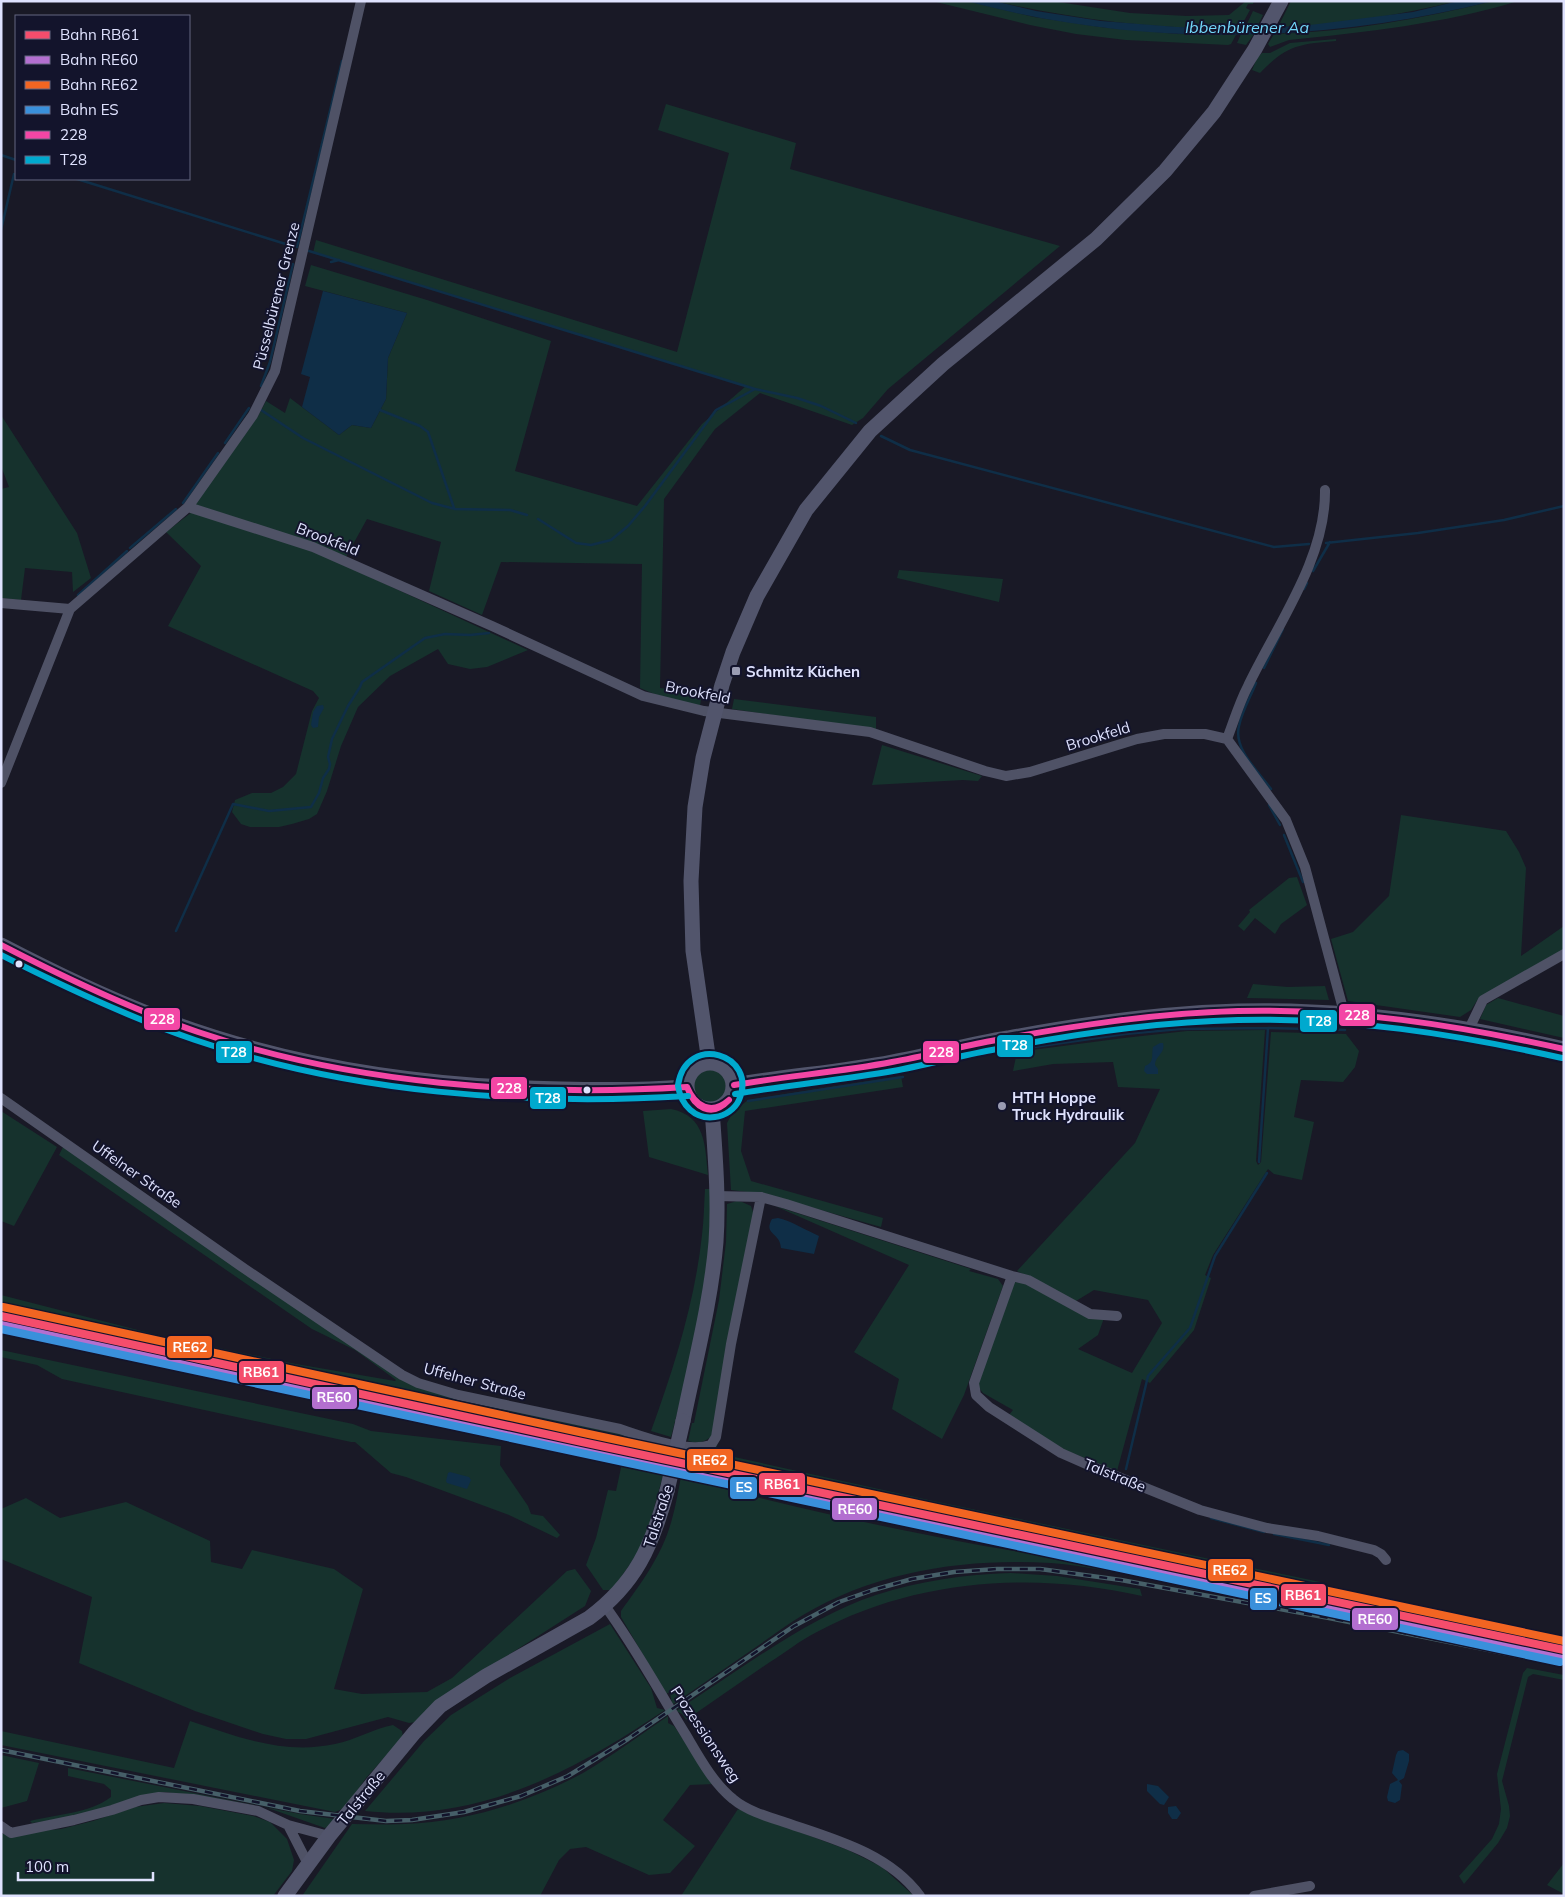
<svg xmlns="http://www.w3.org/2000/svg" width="1565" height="1897" font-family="Mulish,sans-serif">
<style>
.green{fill:#16322d}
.water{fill:#0f2e47}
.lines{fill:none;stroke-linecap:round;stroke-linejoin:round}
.stream{stroke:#0f2e47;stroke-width:2.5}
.street{stroke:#4f5266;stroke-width:10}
.secondary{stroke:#52556c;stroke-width:15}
.rail-casing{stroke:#465f68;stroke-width:4.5}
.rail{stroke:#13142c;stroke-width:2.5;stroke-dasharray:8;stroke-linecap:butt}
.secondary-bridge{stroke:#52556c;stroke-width:15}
.bus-1-casing{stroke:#13142c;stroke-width:10}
.bus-2-casing{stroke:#13142c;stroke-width:10}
.bus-1{stroke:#f346a5;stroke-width:6}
.bus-2{stroke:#00a9ce;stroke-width:6}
.rail-1-casing{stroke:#13142c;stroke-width:11}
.rail-2-casing{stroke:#13142c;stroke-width:11}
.rail-3-casing{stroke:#13142c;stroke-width:11}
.rail-4-casing{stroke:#13142c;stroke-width:11}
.rail-1{stroke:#f44d6c;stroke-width:8}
.rail-2{stroke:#b36fd0;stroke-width:8}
.rail-3{stroke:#f26522;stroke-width:8}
.rail-4{stroke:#3a90db;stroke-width:8}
.poi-dot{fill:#9a9cb2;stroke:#13142c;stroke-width:2}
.bus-dot{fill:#dfe2fe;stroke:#13142c;stroke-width:2}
.labels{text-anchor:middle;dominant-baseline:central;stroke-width:4;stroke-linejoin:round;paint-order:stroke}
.street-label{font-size:15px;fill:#dfe2fe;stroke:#13142c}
.poi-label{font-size:15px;font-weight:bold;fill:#dfe2fe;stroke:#13142c;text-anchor:start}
.water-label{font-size:16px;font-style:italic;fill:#72d7f9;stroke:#13142c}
.line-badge{stroke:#13142c;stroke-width:2}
.badge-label{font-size:14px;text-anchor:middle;font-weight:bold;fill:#fff}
</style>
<rect width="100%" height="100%" fill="#191926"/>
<path class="green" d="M932 1H967L1034 17 1100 27 1177 34 1236 35 1231 44 1228 45 1126 40 1076 34 1030 25Z
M994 1H1052L1130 13 1187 16 1229 15 1246 1H1254L1253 4H1248L1246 8 1250 10 1240 28C1157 30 1074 19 994 1Z
M1291 1H1458C1399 15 1338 26 1278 27Z
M1493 1H1518C1443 24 1366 32 1289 40L1270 47 1268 44 1274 34C1348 32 1421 19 1493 1Z
M1253 11 1263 15 1257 27 1245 28Z
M1241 34H1254L1246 45 1237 43Z
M1336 39V41C1299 44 1287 45 1260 73L1252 70 1257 58 1262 53H1270L1290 43Z
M666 104 796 143 790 169 1060 246 888 389 863 418 852 425 760 393 715 429 664 499 660 688 702 693 700 706 659 696 640 688 642 564 501 562 482 615 429 591 441 542 367 519 346 557 194 505 258 416 266 401 285 413 290 398 339 435 352 425 371 428 386 399 388 358 407 313 305 286 311 265 427 300 551 341 515 471 637 506 702 424 746 386 313 253 316 240 677 352 729 153 658 130Z
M1 415 77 533 91 578 73 592 72 572 25 568 21 600 1 598V489L9 487 1 466Z
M192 512 312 550 528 650 487 667 470 669 448 664 438 649 390 676 358 707 341 746 327 791 317 814 309 819 292 824 279 827H250L241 824 232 812 235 800 252 793H271L283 787 296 774 312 711 319 698 313 691 168 626 201 566 166 532Z
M899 570 1003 579 999 602 897 578Z
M734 699 876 717V730L732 709Z
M882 745 982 776 978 781 963 780 872 785Z
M1401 815 1506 831 1519 852 1526 868 1521 956 1564 926V950L1478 999 1471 1010 1460 1017 1348 1001 1331 939 1353 932 1389 896Z
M1297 877 1307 905 1281 924 1275 934 1255 918 1244 931 1238 926 1250 912 1249 910 1289 878Z
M1253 984 1288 987 1325 986 1329 1000 1247 998Z
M1498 998 1564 1016V1038L1480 1019 1486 1005Z
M1265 1030 1256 1161 1258 1165 1261 1162 1271 1032 1346 1034 1359 1051 1355 1067 1343 1082 1301 1080 1294 1117 1314 1122 1302 1180 1274 1174 1268 1169 1213 1255 1205 1275 1211 1278 1194 1330 1150 1383 1142 1379 1117 1471 1065 1450 1009 1415 1013 1410 983 1393 976 1384 1014 1282 1026 1283 1104 1318 1098 1335 1078 1349 1132 1373 1162 1323 1148 1300 1094 1290 1076 1301 1017 1271 1135 1143 1160 1089 1118 1087 1113 1062 1053 1064 1013 1071 1017 1052 1124 1038 1187 1031Z
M694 1086a16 16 0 1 1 32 0a16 16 0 1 1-32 0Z
M901 1076 903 1087 745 1111 741 1151 751 1181 883 1218 881 1227 764 1194 731 1190 727 1123 733 1112 748 1100Z
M671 1109C706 1116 705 1146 708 1175L649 1157 643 1111Z
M1 1111 57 1147 14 1226 1 1221Z
M64 1145 411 1381 697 1450 718 1440 716 1453 924 1499 1325 1583 1323 1588 1 1306V1295L165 1337 296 1364 395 1381 396 1380 355 1350 312 1329 59 1155Z
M705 1189H711C715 1273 692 1356 671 1437L651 1431C674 1368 695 1301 702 1235 704 1219 704 1204 705 1189Z
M737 1201 742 1202 751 1206 754 1215 714 1434C706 1442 699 1444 688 1441L692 1423H694L719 1300 726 1242 727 1204Z
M775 1206 971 1269 969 1271 998 1279 1003 1286 964 1395 942 1439 892 1409 899 1379 854 1352 909 1265Z
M1 1350 353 1424 371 1431 501 1446 500 1465 528 1506 531 1514 543 1516 560 1535 557 1538 509 1515 406 1477 391 1473 355 1442H351L62 1379 37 1365 1 1357Z
M622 1463 664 1472 644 1544 612 1590H603L586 1565 596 1538 608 1490 616 1491Z
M681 1477C779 1505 883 1527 984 1546 1042 1556 1102 1564 1159 1581 1123 1574 1087 1566 1051 1563 965 1558 877 1571 803 1615 788 1624 773 1635 759 1645 730 1665 701 1685 672 1705L670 1692 666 1694 621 1617V1611C642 1582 663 1554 672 1519 676 1505 678 1491 681 1477Z
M26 1498 60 1518 126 1502 210 1541 211 1562 242 1569 252 1550 334 1569 363 1589 334 1689 362 1694 427 1692 452 1678 567 1571 575 1569 591 1591 585 1606 438 1700 416 1722 409 1723 388 1717 306 1739H286L263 1734 195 1711 79 1663 92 1597 1 1559V1509Z
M1011 1573 1057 1576 1140 1589 1142 1596C1033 1571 914 1579 815 1633 799 1641 785 1653 770 1662 742 1681 714 1701 686 1720L682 1714 676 1711C737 1672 808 1617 876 1595 920 1581 965 1574 1011 1573Z
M610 1624 651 1688 657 1708 665 1710C574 1771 479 1823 365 1811L424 1741 451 1715 510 1678Z
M1527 1668 1564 1675V1680L1533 1674 1528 1677 1502 1781 1509 1806 1510 1816 1507 1828 1498 1843 1464 1884 1459 1876 1492 1839 1499 1824 1501 1809 1497 1774 1523 1673Z
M668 1716V1723L674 1726 714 1784 690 1785 663 1820 695 1846 670 1873 649 1875 586 1847 570 1849 559 1860 540 1896H302L352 1824C370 1824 388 1825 405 1824 467 1822 529 1802 583 1773 612 1756 640 1735 668 1716Z
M190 1721C238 1737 283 1755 335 1744 355 1740 373 1729 393 1725L402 1731 403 1737 366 1778 345 1808 335 1812 1 1745V1731L174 1768Z
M1 1755 39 1763 27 1801 1 1808Z
M68 1768 300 1814 335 1819 330 1826 325 1828 265 1807 219 1799 165 1792 152 1794 73 1818 32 1823 30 1821C57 1814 88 1814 111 1797V1790L104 1784 68 1776Z
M164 1803 200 1806 253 1816 270 1822 287 1839 294 1860 292 1871 273 1896H1V1834L61 1829 93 1821 135 1807Z
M738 1809 848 1850 882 1867 914 1896H681Z
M1564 1863V1894L1547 1885Z"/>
<path class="water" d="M967 1H994L1036 11 1101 21 1177 27 1230 28 1302 26 1413 12 1458 1H1493C1322 44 1138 48 967 1Z
M323 291 407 313 388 358 386 399 371 428 352 425 339 435 302 407 310 377 301 374Z
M323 705 324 708 319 717 318 727 313 728 311 725 313 712 317 706Z
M1160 1043H1163C1166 1053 1155 1056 1155 1065L1158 1069V1074H1147L1144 1071 1145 1066C1155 1062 1151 1057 1153 1047Z
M778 1218C790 1220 807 1231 819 1236L814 1254 781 1248C780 1232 763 1235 772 1219Z
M450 1472 469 1477 471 1480 467 1489 447 1483 446 1481 448 1473Z
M1403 1750 1409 1754V1761L1404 1778 1399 1781 1402 1785 1400 1800 1395 1803 1388 1801 1387 1797 1390 1784 1398 1780 1392 1773 1396 1755 1398 1751Z
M1147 1784 1158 1786 1169 1797 1164 1805 1160 1804 1147 1791Z
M1176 1806 1181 1813 1177 1819H1172L1168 1813V1807Z"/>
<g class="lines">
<path class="stream" d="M1 155 16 160
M77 179 292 246
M1 230 14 174
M297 247 342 61
M309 251 755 389
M331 262 339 260
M261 386 270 362 293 264
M261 410 303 438 432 503 455 509 510 510 527 515
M380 410 420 426 428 432 454 508
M881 436 910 450 1274 547 1309 544
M225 443 249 408
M183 503 218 453
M538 519 576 543 591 545 611 540 628 526 645 506 716 410 755 389 797 398 821 406 856 423
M1326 543 1418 533 1504 520 1564 506
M130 548 176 509
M1313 571 1330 542
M1304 589 1307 583
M78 595 127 551
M1264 668 1283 629
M1256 683C1251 696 1242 711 1239 726 1233 749 1259 772 1271 789
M1269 805 1280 825
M1284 835 1303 882
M176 931 233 804 269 811 311 807 319 793 323 778 329 769 330 764 328 757 332 739 348 706 360 687 362 682 425 638 445 634 470 635 489 633
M1020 1049 1125 1034 1180 1029 1268 1028 1345 1030
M748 1101 903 1077
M1259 1162 1268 1028
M1126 1469 1148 1376 1190 1328 1215 1256 1267 1173
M1211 1518 1264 1532
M1274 1534 1329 1545"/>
<path class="street" d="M188 507 313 547 492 626 643 696 704 711 870 732 985 771 1006 776 1030 772 1137 739 1164 734H1205L1227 739 1286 820 1305 867 1342 1005V1014
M1 603 70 609
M1227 739C1234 721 1239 703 1248 686 1277 625 1326 559 1325 490
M1 783 70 609 188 507 253 415 275 371 361 1
M1469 1029 1483 1000 1564 954
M1 1098 245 1269 402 1375 418 1383 458 1395 620 1429C644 1437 686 1453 711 1445L716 1437 731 1344 761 1197
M716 1196 761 1197 786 1204 1012 1276 974 1383 976 1395 989 1407 1061 1453 1086 1464 1200 1510 1267 1528 1318 1536 1374 1550 1381 1554 1386 1560
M1012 1276 1028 1280 1090 1314 1117 1316
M605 1606C634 1645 660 1693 686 1735 699 1757 713 1783 733 1799 746 1810 765 1816 781 1821 830 1838 888 1852 920 1896
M288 1825 308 1864
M1 1826 11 1833 74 1820 112 1810 141 1800 159 1797 193 1799 258 1811 288 1825 329 1836
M1254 1896 1310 1886"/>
<path class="secondary" d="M1 945C49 970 98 994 149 1014 280 1066 421 1087 562 1089 604 1090 646 1090 687 1087
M709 1062 693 951 691 881 695 807 703 758 722 685 733 652 757 596 806 510 870 431 943 364 1096 239 1165 171 1214 112 1255 49 1281 1
M687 1086a23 23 0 1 1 46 0a23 23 0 1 1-46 0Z
M734 1085C786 1076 840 1072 892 1062 931 1055 969 1044 1008 1038 1083 1024 1161 1013 1238 1011 1348 1008 1457 1024 1564 1049
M683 1421C695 1362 711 1302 716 1242 719 1198 715 1153 712 1109
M285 1896 329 1836 414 1733 440 1706 486 1676 589 1618C636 1583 652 1546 667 1491"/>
<g class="rail-casing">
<path id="rail" d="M1 1750 300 1811 386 1821 412 1820 464 1812 521 1796 568 1776 628 1739 794 1626 839 1602 873 1590 912 1579 954 1572 997 1569H1040L1121 1580 1329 1618 1564 1665"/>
</g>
<use href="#rail" class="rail"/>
<path class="secondary-bridge" d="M667 1491 683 1421"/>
<g class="bus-1-casing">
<path id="bus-1" d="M1 945C65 978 130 1009 198 1032 352 1084 526 1097 687 1087
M734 1085C787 1076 840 1072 892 1062 926 1056 958 1047 991 1041 1073 1026 1155 1013 1238 1011 1348 1008 1456 1025 1564 1049
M687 1087C695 1106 711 1116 729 1100
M687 1087C694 1107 711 1119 729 1100"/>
</g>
<g class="bus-2-casing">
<path id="bus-2" d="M1 955C64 987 128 1017 195 1040 349 1093 525 1106 688 1096
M678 1086C681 1105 695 1120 715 1117 725 1116 735 1109 739 1100 759 1054 686 1032 678 1085
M735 1094C788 1085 841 1080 893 1071 926 1065 959 1056 992 1050 1073 1034 1155 1022 1238 1020 1347 1017 1455 1034 1562 1058"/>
</g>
<use href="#bus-1" class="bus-1"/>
<use href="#bus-2" class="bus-2"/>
<g class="rail-1-casing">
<path id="rail-1" d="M1 1316 582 1442 1564 1650"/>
</g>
<g class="rail-2-casing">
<path id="rail-2" d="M1 1325 580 1451 1562 1659"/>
</g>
<g class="rail-3-casing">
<path id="rail-3" d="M3 1307 584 1433 1564 1641"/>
</g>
<g class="rail-4-casing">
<path id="rail-4" d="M1 1329 1560 1662"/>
</g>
<use href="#rail-1" class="rail-1"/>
<use href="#rail-2" class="rail-2"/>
<use href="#rail-3" class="rail-3"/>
<use href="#rail-4" class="rail-4"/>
</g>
<g class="poi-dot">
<rect x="731" y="666" width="10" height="10" rx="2.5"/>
<circle cx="1002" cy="1106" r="5"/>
</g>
<g class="bus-dot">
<circle cx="19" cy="964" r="4.5"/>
<circle cx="587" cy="1090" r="4.5"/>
</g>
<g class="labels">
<g class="street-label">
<text transform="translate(276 296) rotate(-76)">Püsselbürener Grenze</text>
<text transform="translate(328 539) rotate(21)">Brookfeld</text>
<text transform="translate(698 692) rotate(11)">Brookfeld</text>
<text transform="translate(1098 736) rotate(-17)">Brookfeld</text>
<text transform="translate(137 1174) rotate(35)">Uffelner Straße</text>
<text transform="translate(475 1381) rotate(15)">Uffelner Straße</text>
<text transform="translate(1115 1475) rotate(22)">Talstraße</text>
<text transform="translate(658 1516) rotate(-72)">Talstraße</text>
<text transform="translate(706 1734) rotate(56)">Prozessionsweg</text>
<text transform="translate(361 1798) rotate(-51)">Talstraße</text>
</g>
<g class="poi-label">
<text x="746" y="671">Schmitz Küchen</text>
<text x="1012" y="1097">HTH Hoppe<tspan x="1012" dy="17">Truck Hydraulik</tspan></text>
</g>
<g class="water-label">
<text x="1247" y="27">Ibbenbürener Aa</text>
</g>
</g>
<g class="line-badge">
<rect x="1338" y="1003" width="38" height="24" rx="5" fill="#f346a5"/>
<rect x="143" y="1007" width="38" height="24" rx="5" fill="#f346a5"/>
<rect x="1299" y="1009" width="39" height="24" rx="5" fill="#00a9ce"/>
<rect x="996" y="1034" width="38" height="24" rx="5" fill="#00a9ce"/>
<rect x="922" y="1040" width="38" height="24" rx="5" fill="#f346a5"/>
<rect x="215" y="1040" width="38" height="24" rx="5" fill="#00a9ce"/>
<rect x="490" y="1076" width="38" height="24" rx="5" fill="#f346a5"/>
<rect x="529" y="1086" width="38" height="24" rx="5" fill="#00a9ce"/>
<rect x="166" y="1335" width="47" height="24" rx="5" fill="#f26522"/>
<rect x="238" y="1360" width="47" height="24" rx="5" fill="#f44d6c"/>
<rect x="311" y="1386" width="47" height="24" rx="5" fill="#b36fd0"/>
<rect x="686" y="1448" width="48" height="24" rx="5" fill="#f26522"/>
<rect x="758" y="1472" width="48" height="24" rx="5" fill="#f44d6c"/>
<rect x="729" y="1476" width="29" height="24" rx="5" fill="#3a90db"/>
<rect x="831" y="1497" width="47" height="24" rx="5" fill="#b36fd0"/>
<rect x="1207" y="1558" width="47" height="24" rx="5" fill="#f26522"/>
<rect x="1280" y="1583" width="47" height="24" rx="5" fill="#f44d6c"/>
<rect x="1249" y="1587" width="29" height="24" rx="5" fill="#3a90db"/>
<rect x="1351" y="1607" width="48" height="24" rx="5" fill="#b36fd0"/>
</g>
<g class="badge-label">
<text x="1357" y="1020">228</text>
<text x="162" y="1024">228</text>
<text x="1319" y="1026">T28</text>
<text x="1015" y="1050">T28</text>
<text x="941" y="1057">228</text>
<text x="234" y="1057">T28</text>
<text x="509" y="1093">228</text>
<text x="548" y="1103">T28</text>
<text x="190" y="1352">RE62</text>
<text x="261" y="1377">RB61</text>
<text x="334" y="1402">RE60</text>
<text x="710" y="1465">RE62</text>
<text x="782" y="1489">RB61</text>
<text x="744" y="1492">ES</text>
<text x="855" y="1514">RE60</text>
<text x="1230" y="1575">RE62</text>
<text x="1303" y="1600">RB61</text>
<text x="1263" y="1603">ES</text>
<text x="1375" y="1624">RE60</text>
</g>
<rect width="1565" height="1897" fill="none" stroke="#dfe2fe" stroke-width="5"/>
<rect x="15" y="15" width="175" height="165" fill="#13142c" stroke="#656680"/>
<rect x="25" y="31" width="25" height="8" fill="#f44d6c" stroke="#656680"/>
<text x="60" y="40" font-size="15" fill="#dfe2fe">Bahn RB61</text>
<rect x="25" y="56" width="25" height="8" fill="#b36fd0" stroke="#656680"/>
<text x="60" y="65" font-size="15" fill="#dfe2fe">Bahn RE60</text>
<rect x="25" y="81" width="25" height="8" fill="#f26522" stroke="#656680"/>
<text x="60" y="90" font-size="15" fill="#dfe2fe">Bahn RE62</text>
<rect x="25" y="106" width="25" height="8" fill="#3a90db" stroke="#656680"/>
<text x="60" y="115" font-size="15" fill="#dfe2fe">Bahn ES</text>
<rect x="25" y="131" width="25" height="8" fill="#f346a5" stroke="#656680"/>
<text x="60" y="140" font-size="15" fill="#dfe2fe">228</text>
<rect x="25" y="156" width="25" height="8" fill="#00a9ce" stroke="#656680"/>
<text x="60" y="165" font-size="15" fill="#dfe2fe">T28</text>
<path d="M18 1872v8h135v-8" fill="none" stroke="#dfe2fe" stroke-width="2.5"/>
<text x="25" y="1872" font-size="15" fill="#dfe2fe" stroke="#13142c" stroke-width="4" paint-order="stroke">100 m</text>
</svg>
